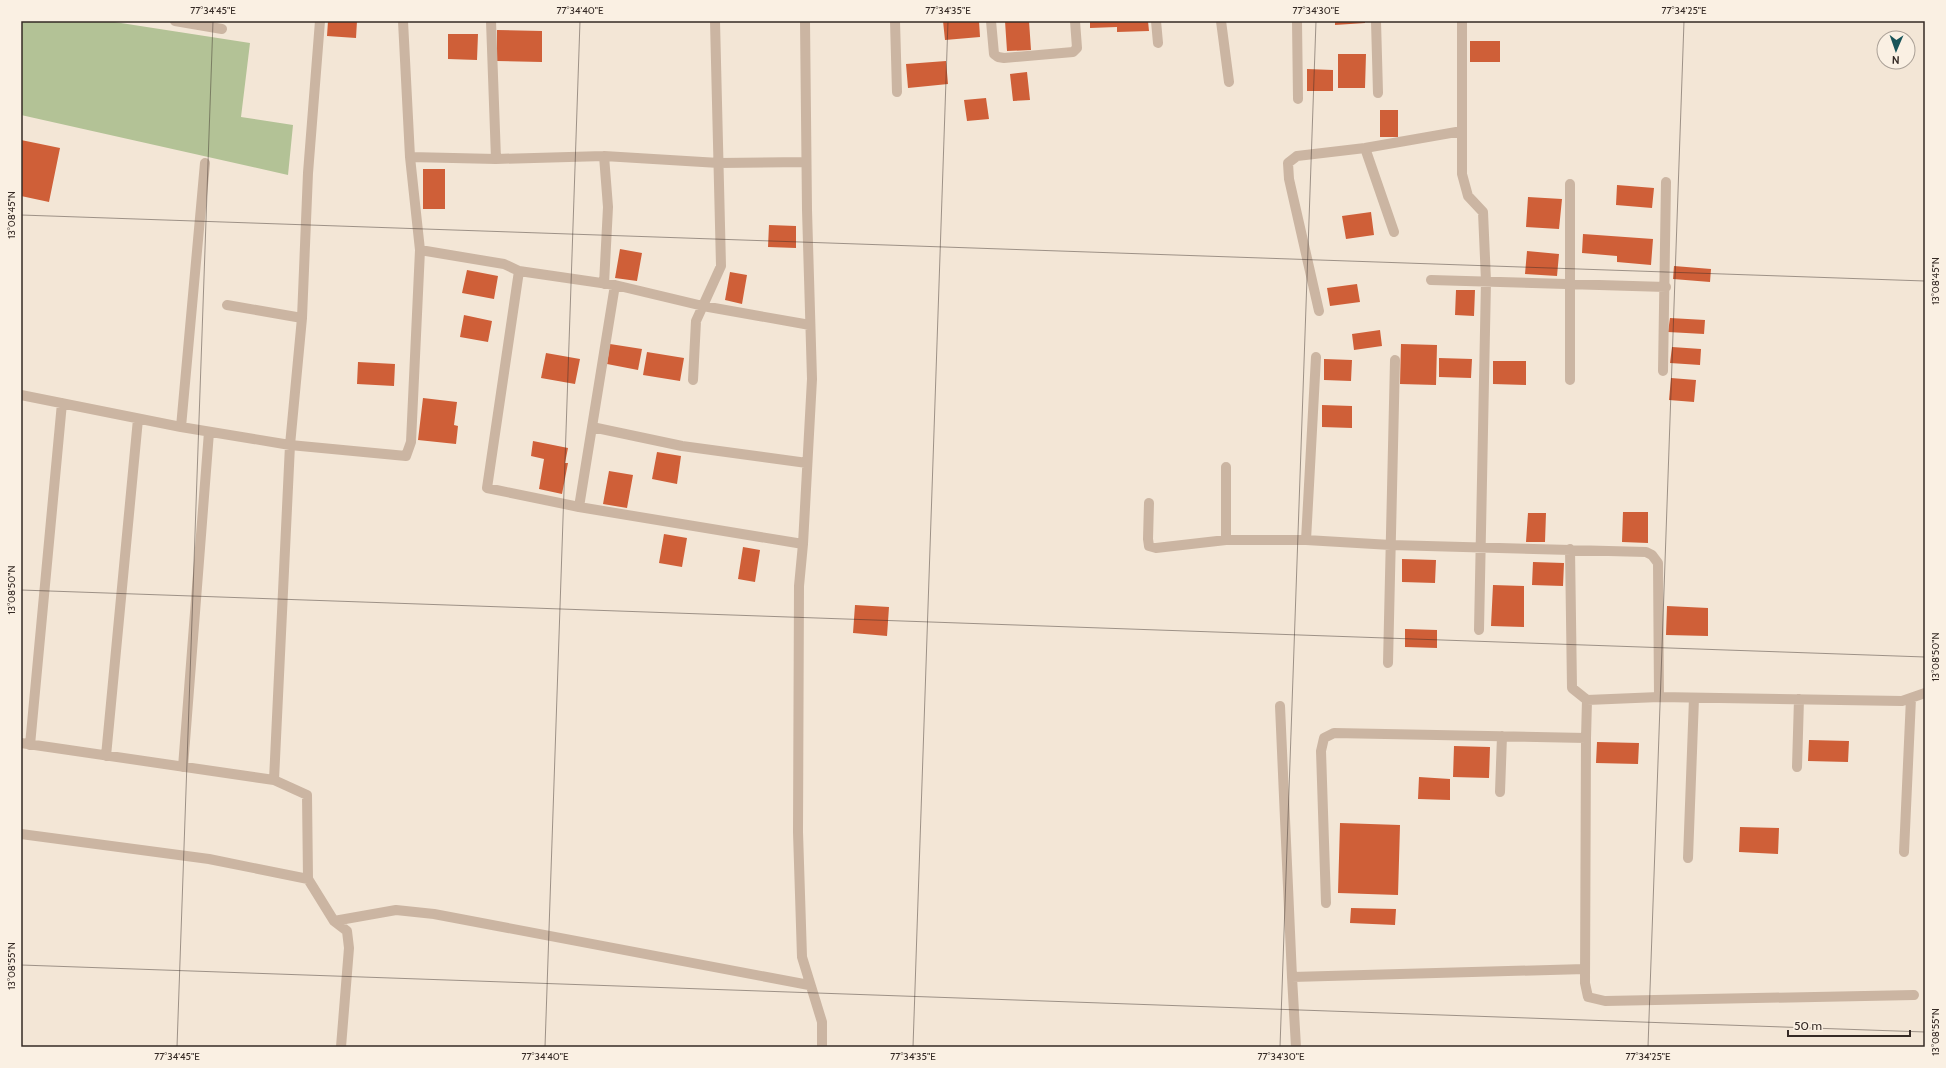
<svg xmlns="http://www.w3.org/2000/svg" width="1946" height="1068" font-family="Cabin,sans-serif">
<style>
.green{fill:#b3c296}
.building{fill:#cf5f38}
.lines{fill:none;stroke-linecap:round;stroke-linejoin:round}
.minor{stroke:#cbb5a2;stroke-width:10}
.ticks{fill:none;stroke:#352a25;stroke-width:1;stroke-opacity:0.45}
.neatline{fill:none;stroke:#352a25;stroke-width:1.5}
.ticks-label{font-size:10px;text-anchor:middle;fill:#352a25}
</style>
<rect width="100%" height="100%" fill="#f3e6d6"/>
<path class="green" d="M21 21H108L250 43 241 117 293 125 288 175 21 115Z"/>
<path class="building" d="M328 21H357L356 38 327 36Z
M943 21H979L980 37 945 40Z
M1005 21H1029L1031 50 1007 51Z
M1090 21H1148L1149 31 1117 32V27L1090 28Z
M1335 21H1365V23L1335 25Z
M497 30 542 31V62L497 61Z
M448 34H478L477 60 448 59Z
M1470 41H1500V62H1470Z
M1338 54H1366L1365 88H1338Z
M946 61 948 84 908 88 906 64Z
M1307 69 1333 70V91H1307Z
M1027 72 1030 100 1013 101 1010 74Z
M986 98 989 119 967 121 964 100Z
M1380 110H1398V137H1380Z
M21 140 60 148 49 202 21 196Z
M423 169H445V209H423Z
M1617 185 1654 188 1652 208 1616 205Z
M1528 197 1562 199 1559 229 1526 227Z
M1371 212 1374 235 1346 239 1342 216Z
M769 225 796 226V248L768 247Z
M1583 234 1653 239 1651 265 1617 262V256L1582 253Z
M620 249 642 253 637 281 615 278Z
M1527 251 1559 254 1557 276 1525 274Z
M1674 266 1711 269 1710 282 1673 279Z
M467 270 498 276 494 299 462 293Z
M730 272 747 275 742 304 725 300Z
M1357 284 1360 302 1330 306 1327 288Z
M1456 290H1475L1474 316 1455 315Z
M464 315 492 321 488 342 460 337Z
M1670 318 1705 320 1704 334 1668 332Z
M1380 330 1382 346 1354 350 1352 334Z
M610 344 642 349 638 370 607 364Z
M1401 344 1437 345 1436 385 1400 384Z
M1672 347 1701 349 1700 365 1670 363Z
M647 352 684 358 680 381 643 375Z
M546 353 580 359 575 384 541 378Z
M1439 358 1472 359 1471 378 1439 377Z
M1324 359 1352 360 1351 381 1324 380Z
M1493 361H1526V385L1493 384Z
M358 362 395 364 394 386 357 384Z
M1671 378 1696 380 1694 402 1669 400Z
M423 398 457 402 454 425 458 426 456 444 418 440Z
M1322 405 1352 406V428L1322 427Z
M533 441 568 448 565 463H568L562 494 539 489 544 459 531 456Z
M657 452 681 456 677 484 652 479Z
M609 471 633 475 627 508 603 504Z
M1623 512H1648V543L1622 542Z
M1528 513H1546L1545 542H1526Z
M664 534 687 538 682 567 659 563Z
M743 547 760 550 755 582 738 579Z
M1402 559 1436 560 1435 583 1402 582Z
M1533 562 1564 563 1563 586 1532 585Z
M1493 585 1524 586V627L1491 626Z
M855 605 889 607 887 636 853 633Z
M1667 606 1708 608V636L1666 635Z
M1405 629 1437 630V648L1405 647Z
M1809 740 1849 741 1848 762 1808 761Z
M1597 742 1639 743 1638 764 1596 763Z
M1454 746 1490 747 1489 778 1453 777Z
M1419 777 1450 779V800L1418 799Z
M1340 823 1400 825 1398 895 1338 893Z
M1740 827 1779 828 1778 854 1739 852Z
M1351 908 1396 909 1395 925 1350 923Z"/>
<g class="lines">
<path class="minor" d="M175 21 222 29
M491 21 496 159
M805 21 807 210 812 379 803 544 799 586 798 832 802 957 822 1022V1047
M895 21 897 92
M991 21 994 54 998 57 1004 58 1073 52 1077 48 1075 21
M1156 21 1158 43
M1221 21 1229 82
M1297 21 1298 99
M1376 21 1378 93
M1462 21V174L1468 196 1483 212 1486 281 1479 630
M1365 148 1394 232
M604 156 608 207 604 284
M410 157 496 159 604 156 719 163 806 162
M1570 184V380
M420 250 504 264 519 271 615 285 703 306 810 325
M519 271 487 488 579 507 803 544
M1431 280 1666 287
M227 305 302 318
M1319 311 1289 179 1288 163 1297 156 1365 148 1462 131
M1663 371 1666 182
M693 380 696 321 721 266 715 21
M21 395 181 427 290 445 406 456 411 442 420 250 410 157 403 21
M181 427 205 163
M592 427 682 446 807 463
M1149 503 1148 539 1149 546 1156 548 1226 540H1306L1391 545 1646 552 1652 555 1658 563 1659 697
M579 507 615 285
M1226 540V467
M1306 540 1316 357
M1570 549 1572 688 1587 700 1659 697 1902 701 1925 693
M1388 663 1395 360
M1280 706 1292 977 1585 969
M1586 738 1585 983 1588 997 1605 1001 1914 995
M21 743 274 780 307 795 308 879 334 921 347 931 349 948 341 1047
M30 745 62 403
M106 756 138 419
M183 767 209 432
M1797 767 1799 699
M274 780 290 445 302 318 308 173 320 21
M1500 792 1502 736
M21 834 209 859 308 879
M1904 852 1911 698
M1688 858 1694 698
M1326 903 1321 751 1324 738 1334 733 1586 738 1587 700
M334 921 396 910 434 914 809 985
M1292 977 1296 1047"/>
</g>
<path class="ticks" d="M21 215 1925 281M21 590 1925 657M21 965 1925 1032M177 1047 213 21M545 1047 580 21M913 1047 948 21M1280 1047 1316 21M1648 1047 1684 21"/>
<rect width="1946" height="1068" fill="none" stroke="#faf0e3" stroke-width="44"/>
<g transform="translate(1896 50) rotate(182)"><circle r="19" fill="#faf0e3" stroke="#aba197"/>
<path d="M0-3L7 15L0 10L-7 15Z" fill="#185459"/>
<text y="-6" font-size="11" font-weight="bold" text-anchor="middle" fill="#352a25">N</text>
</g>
<path d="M1788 1030v6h122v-6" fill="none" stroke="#352a25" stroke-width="2"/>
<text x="1794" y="1030" font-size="12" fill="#352a25" stroke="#faf0e3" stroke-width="3" paint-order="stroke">50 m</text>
<rect x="22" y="22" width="1902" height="1024" class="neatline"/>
<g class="ticks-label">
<text x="213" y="14">77°34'45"E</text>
<text x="580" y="14">77°34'40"E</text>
<text x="948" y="14">77°34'35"E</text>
<text x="1316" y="14">77°34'30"E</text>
<text x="1684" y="14">77°34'25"E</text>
<text transform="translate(11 215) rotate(-90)" y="4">13°08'45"N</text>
<text transform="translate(1935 281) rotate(-90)" y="4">13°08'45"N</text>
<text transform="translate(11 590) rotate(-90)" y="4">13°08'50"N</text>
<text transform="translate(1935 657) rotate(-90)" y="4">13°08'50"N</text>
<text transform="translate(11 966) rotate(-90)" y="4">13°08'55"N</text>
<text transform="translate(1935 1032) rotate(-90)" y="4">13°08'55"N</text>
<text x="177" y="1060">77°34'45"E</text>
<text x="545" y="1060">77°34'40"E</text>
<text x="913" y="1060">77°34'35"E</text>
<text x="1281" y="1060">77°34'30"E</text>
<text x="1648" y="1060">77°34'25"E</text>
</g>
</svg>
